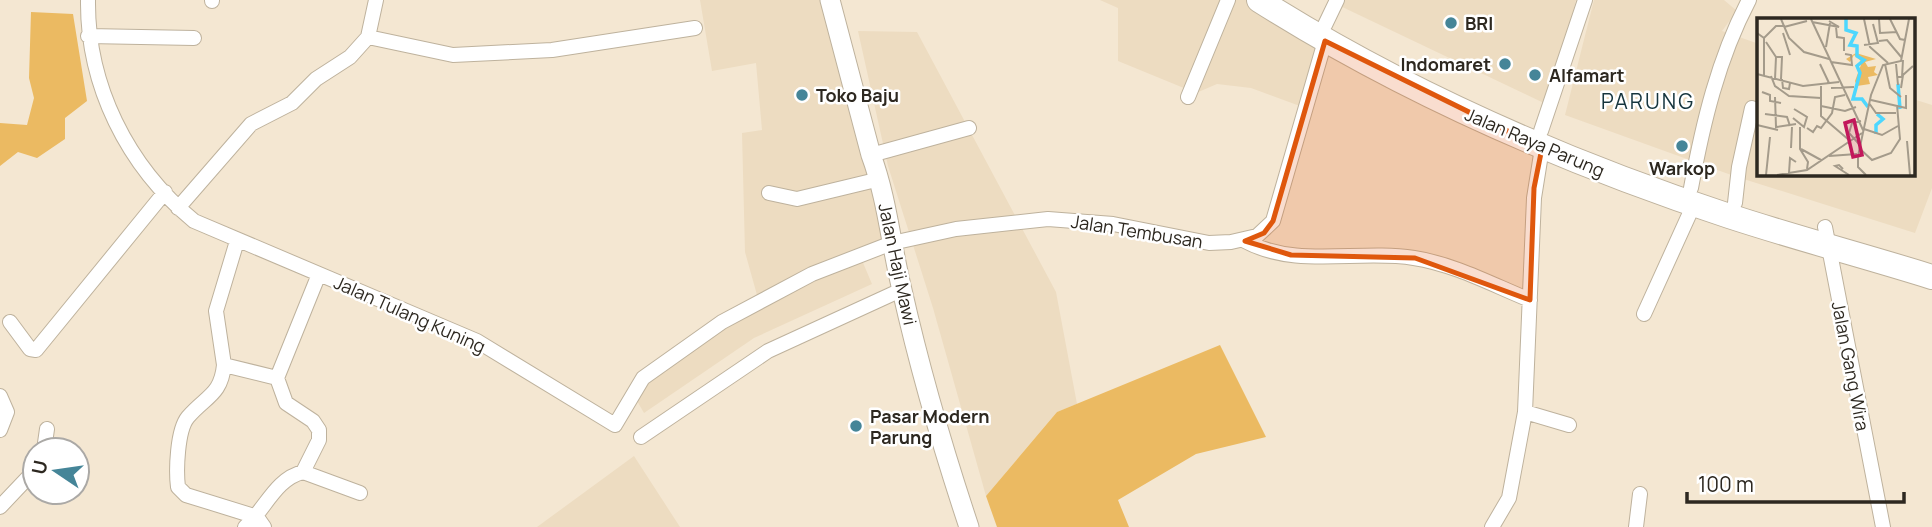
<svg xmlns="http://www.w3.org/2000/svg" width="1932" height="527" font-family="Manrope,sans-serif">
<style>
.built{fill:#eddcc1}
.green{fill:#ebba62}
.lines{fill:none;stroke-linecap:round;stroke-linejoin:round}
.street-casing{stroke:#beb29d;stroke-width:16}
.secondary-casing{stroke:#beb29d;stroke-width:21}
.highway-casing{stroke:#beb29d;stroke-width:26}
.street{stroke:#fff;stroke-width:14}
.secondary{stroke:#fff;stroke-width:19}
.highway{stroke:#fff;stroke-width:24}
.marked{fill:#df570d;fill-opacity:0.2;stroke:#df570d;stroke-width:5;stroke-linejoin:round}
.poi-dot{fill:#458598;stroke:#fff;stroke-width:2.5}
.labels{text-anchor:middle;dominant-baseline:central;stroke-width:5;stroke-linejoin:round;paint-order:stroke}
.poi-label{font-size:18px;font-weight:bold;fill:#2d2820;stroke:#fff;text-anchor:start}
.street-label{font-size:18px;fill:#2d2820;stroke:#fff}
.quarter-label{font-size:21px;letter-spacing:2px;fill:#16353e;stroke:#fff}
.inset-river{fill:none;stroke:#4dd7fe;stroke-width:3.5}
.inset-road{fill:none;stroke:#a49b8b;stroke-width:2}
.view{fill:#c2185b;fill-opacity:0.15;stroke:#c2185b;stroke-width:3.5}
.inset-edge{fill:none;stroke:#2d2820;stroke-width:3.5}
</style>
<rect width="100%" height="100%" fill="#f4e7d2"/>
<path class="built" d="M700 0H827L889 237 757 295 745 252 742 133 762 130 756 63 712 71Z
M1100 0H1254L1324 43 1308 109 1251 88 1217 84 1196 93 1118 61V8Z
M1338 0H1576L1548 105 1336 4Z
M1594 0H1724L1737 11 1722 31 1759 44V173H1913V99L1932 105V188L1915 233 1734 176 1565 115Z
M858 31 917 32 1056 292 1077 404 1057 412 986 496 933 308 888 166Z
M861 258 872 284 754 338 644 413 633 394 741 314Z
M634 456 680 527H537Z"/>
<path class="green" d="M31 12 73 14 87 101 65 118V139L37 158 18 152 0 166V123L27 125 34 98 29 78Z
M1220 345 1266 437 1196 454 1118 500 1129 527H997L986 496 1057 412Z"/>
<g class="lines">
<g class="street-casing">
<path id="street" d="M88 0C87 85 127 166 194 221L477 341 615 425 643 378 722 322 812 274 892 243 956 229 1048 219 1113 224 1209 243 1231 242 1257 236 1273 221 1325 41
M212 1V0
M1325 25 1337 0
M88 36 194 38
M368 37 376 0
M1188 97 1228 0
M1541 131 1585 0
M871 155 969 128
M1691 188C1703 123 1718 59 1749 0
M769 193 797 199 880 179
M1735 203 1739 167 1752 108
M178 208 251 124 292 103 316 79 350 57 368 37 453 55 552 50 695 28
M1825 227 1883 527
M237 241 216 311 224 365 277 378
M1245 241C1297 269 1358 249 1414 258 1454 264 1493 285 1530 300
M1644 314 1694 204
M10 322 30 349 36 350 165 192
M224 365C221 395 206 396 188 417 177 430 176 471 178 487L186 495 257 517 264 527
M0 396 7 412 0 430
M1525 412 1569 425
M641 437 768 351 901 290
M44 450 47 429
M303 472 319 440V430L313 421 286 403 277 378 319 274
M0 507 35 470
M245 527C265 510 275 479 303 472L360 493
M1492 527 1509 498 1525 412 1534 198 1542 148
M1636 527 1640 494"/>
</g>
<g class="secondary-casing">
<path id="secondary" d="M830 0 871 155C887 198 891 245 902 290 920 370 943 449 969 527"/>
</g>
<g class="highway-casing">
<path id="highway" d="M1259 0C1406 93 1565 162 1729 216 1796 238 1865 256 1932 277"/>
</g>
<use href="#street" class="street"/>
<use href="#secondary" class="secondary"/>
<use href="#highway" class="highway"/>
</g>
<path class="marked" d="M1325 41 1542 148 1534 188 1530 300 1415 258 1291 255 1245 241 1264 233 1273 221Z"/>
<g class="poi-dot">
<circle cx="1451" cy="23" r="7"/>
<circle cx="1505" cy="64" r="7"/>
<circle cx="1535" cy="75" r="7"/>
<circle cx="802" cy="95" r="7"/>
<circle cx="1682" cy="146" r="7"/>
<circle cx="856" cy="426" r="7"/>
</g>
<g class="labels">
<g class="poi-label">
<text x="1465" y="23">BRI</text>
<text x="1491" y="64" text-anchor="end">Indomaret</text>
<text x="1549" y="75">Alfamart</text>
<text x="816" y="95">Toko Baju</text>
<text x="1682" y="168" text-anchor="middle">Warkop</text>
<text x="870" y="416">Pasar Modern<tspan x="870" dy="21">Parung</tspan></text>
</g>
<g class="street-label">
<text transform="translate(1535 142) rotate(23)">Jalan Raya Parung</text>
<text transform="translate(1137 231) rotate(9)">Jalan Tembusan</text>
<text transform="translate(898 264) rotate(78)">Jalan Haji Mawi</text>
<text transform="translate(410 314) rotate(24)">Jalan Tulang Kuning</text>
<text transform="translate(1851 366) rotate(79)">Jalan Gang Wira</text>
</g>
<g class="quarter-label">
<text x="1648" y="101">PARUNG</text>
</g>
</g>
<g transform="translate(1757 18)">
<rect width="158" height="158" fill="#f4e7d2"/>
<path d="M99 35 119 41 108 44 111 49 119 48 117 54 121 57 111 59 113 66 100 68 98 63 105 44 97 37 93 44 89 41Z" fill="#ebba62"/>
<path class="inset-river" d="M89 1V12L99 15 93 27 100 28V38L107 42 100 48 103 55 96 81H105L111 89M141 66 143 91M119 116V107L126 101 120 96"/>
<path class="inset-road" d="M24 1 32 20 47 34 72 41M54 1 106 112M107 1 113 29 131 45M122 1 123 15 140 14M133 1 143 21 148 22M55 4 82 9 72 3M27 9 50 3M79 9 80 19 87 20V33M0 15 7 20 19 8H27M26 15 33 37M122 23 130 22 145 40M9 24 19 39 18 61M107 27 121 25 116 6M69 29 73 5M19 39H25L24 61M74 44 95 47 94 37 88 36M63 46 72 65M128 46 133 70 144 79M139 46 141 67M0 56 46 68 82 64M14 58 18 68 32 78 64 80M7 59V20M140 59H145L146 42M25 61 26 70 32 71 33 65M64 68V98L92 122M74 70 97 69M144 70 146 57 156 48M5 74 13 77V83L24 85M18 79 19 109 39 106M114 82 149 90V77M112 85 119 95H139M64 88 88 93 99 89M8 96 30 99 33 108M36 100 47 109 50 99 37 91M0 107 21 112M43 109V131L51 144 50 151M50 110 56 114 60 108 64 110 75 95 78 79 88 77M107 111 125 117 141 108M150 123 153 157M102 126 92 115 95 105 104 103M34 130 35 109M102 130 115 142 134 135 143 121 140 87M44 131 64 142M72 138 100 136M86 151 82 147 78 148 92 157M32 155 33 140 39 144M9 157 13 119M20 157 50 152 105 115M109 157 101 149V138L114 77 126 47 144 43 152 1"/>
<path class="view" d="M97 102 105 137 96 139 88 105Z"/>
<rect width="158" height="158" class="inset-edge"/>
</g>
<g transform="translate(56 471) rotate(283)"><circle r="33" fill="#ffffff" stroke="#aba9a6" stroke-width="2"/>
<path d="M0-5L12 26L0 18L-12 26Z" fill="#458598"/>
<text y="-10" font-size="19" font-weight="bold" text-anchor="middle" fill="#2d2820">U</text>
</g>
<path d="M1687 492v10h217v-10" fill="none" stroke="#2d2820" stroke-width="3.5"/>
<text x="1698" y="492" font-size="21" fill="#2d2820" stroke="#ffffff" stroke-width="5" paint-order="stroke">100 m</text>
</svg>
